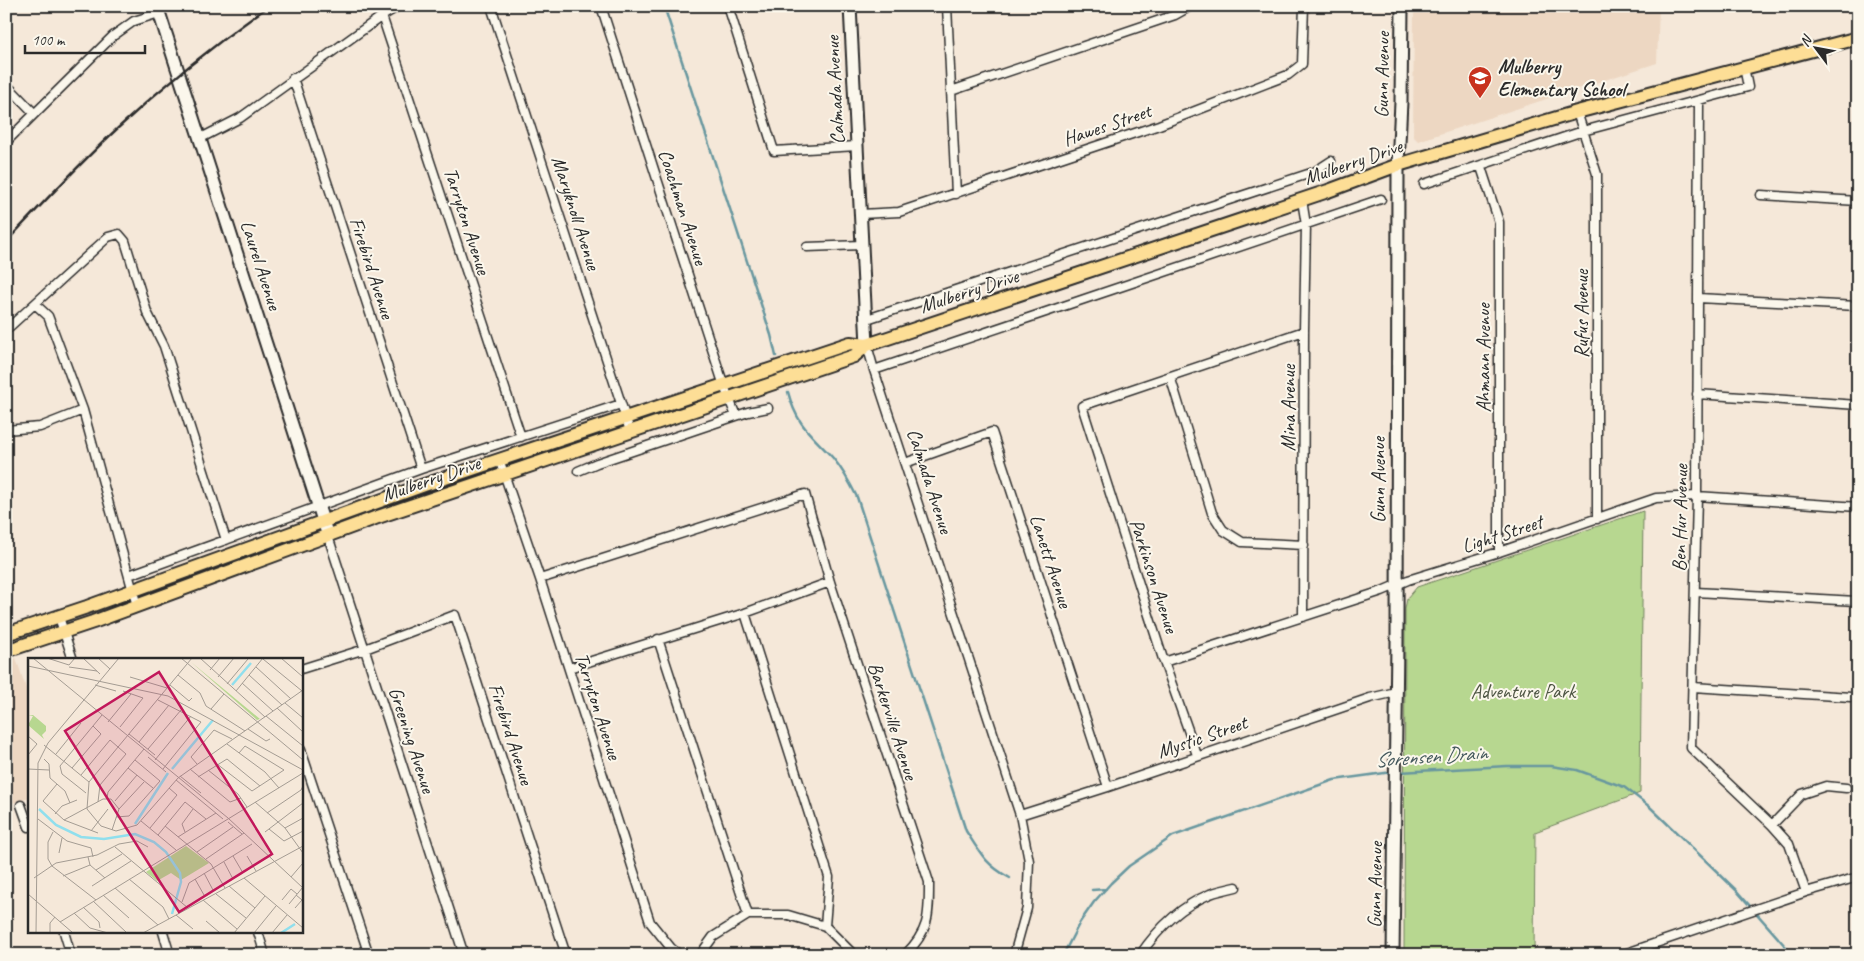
<svg xmlns="http://www.w3.org/2000/svg" width="1864" height="961" font-family="Caveat,sans-serif">
<style>
.built{fill:#edd7c2}
.green{fill:#b7d790;stroke:#71815e}
.lines{fill:none;stroke-linecap:round;stroke-linejoin:round}
.stream{stroke:#68979f;stroke-width:2.5}
.street-casing{stroke:#2b2b2b;stroke-width:11}
.secondary-casing{stroke:#2b2b2b;stroke-width:15}
.primary-casing{stroke:#2b2b2b;stroke-width:16}
.street{stroke:#fbf7ec;stroke-width:8}
.secondary{stroke:#fbf7ec;stroke-width:11}
.primary{stroke:#fdde96;stroke-width:12}
.rail{stroke:#2b2b2b;stroke-width:2.5}
.labels{text-anchor:middle;dominant-baseline:central;stroke-width:4;stroke-linejoin:round;paint-order:stroke}
.poi-label{font-size:20px;font-weight:bold;fill:#2b2b2b;stroke:#fbf7ec;text-anchor:start}
.street-label{font-size:20px;fill:#2b2b2b;stroke:#fbf7ec}
.park-label{font-size:20px;fill:#4e5644;stroke:#fbf7ec}
.water-label{font-size:21px;font-style:italic;fill:#44585c;stroke:#fbf7ec}
.inset-river{fill:none;stroke:#90dfed;stroke-width:2.5}
.inset-road{fill:none;stroke:#a49c93;stroke-width:1}
.view{fill:#c2185b;fill-opacity:0.15;stroke:#c2185b;stroke-width:2.5}
.inset-edge{fill:none;stroke:#2b2b2b;stroke-width:2.5}
</style>
<rect width="100%" height="100%" fill="#f5e8d9"/>
<filter id="ink" filterUnits="userSpaceOnUse"><feTurbulence type="fractalNoise" baseFrequency=".02" numOctaves="2"/><feDisplacementMap in="SourceGraphic" scale="10" xChannelSelector="R" yChannelSelector="G"/><feConvolveMatrix kernelMatrix="1 2 1 2 8 2 1 2 1" color-interpolation-filters="sRGB"/></filter>
<g filter="url(#ink)">
<path class="built" d="M1414 6H1659L1657 63 1418 141 1413 136Z
M1855 91H1858V143L1852 142Z
M16 658 29 697V798L6 805V662Z"/>
<path class="green" d="M1643 511 1640 793 1535 832 1534 955H1404L1405 609 1407 599 1417 587Z"/>
<g class="lines">
<path class="stream" d="M664 6 771 335 776 356
M788 392C797 426 811 434 833 458 843 470 850 483 857 497L966 831C980 853 986 865 1010 878
M1400 772 1507 766H1551L1577 770 1624 787 1650 807 1736 890 1793 955
M1092 890 1106 889
M1063 955 1080 922 1094 902 1111 883 1129 866 1173 836 1334 780 1392 772"/>
<g class="street-casing">
<path id="street" d="M491 6 630 431
M601 6 724 386 736 416
M728 6 774 151 857 146
M947 6 956 194
M382 16 521 437
M293 78 421 469
M6 84 34 113
M951 91 1175 15 1191 6
M1699 101 1697 496 1691 748 1772 825 1789 844 1806 892
M1577 112 1597 174V519
M201 138 240 118 382 16 399 6
M6 142 113 36 134 21 159 13
M1481 167 1499 222V552
M1424 184 1583 131 1748 87 1744 67
M1761 195 1858 201
M1302 200 1306 225 1304 331 1303 617
M861 214 899 212 1159 125 1288 75 1302 64 1304 6
M807 247 862 245
M1698 298 1858 306
M35 304 48 316 83 410 137 606
M867 319 1314 172 1331 161
M6 330 108 237 119 234 125 241 147 312 164 346 226 540
M867 345 874 370 1020 815 1029 861 1027 908 1014 955
M874 370 1381 199
M1170 376 1212 513 1223 530 1242 542 1304 545
M1697 394 1858 405
M6 430 40 427 83 410
M499 459 540 579 650 922 671 948 680 955
M905 463 992 432 1108 787
M578 471 597 463 748 412 768 408
M328 536 464 955
M129 575 421 469 621 404
M540 579 805 494 830 582 929 882C929 915 930 930 905 955
M1696 592 1856 601
M745 613 829 877 825 926
M59 617 73 660
M658 639 748 915
M1164 662 1382 591 1408 580 1499 552 1656 498 1697 496 1858 507
M569 668 745 613 830 582
M301 669 365 649 455 615 566 955
M1693 687 1851 697
M301 750 369 955
M1197 755 1164 662 1082 406 1304 331
M21 805 29 827
M1020 815 1108 787 1370 698 1396 692
M1772 825 1802 794 1826 786 1846 788
M64 932 71 955
M163 932 170 955
M258 932 265 955
M700 955 713 937 748 915H788L825 926 854 955
M1140 955C1157 930 1181 906 1210 894 1218 891 1227 889 1236 887
M1621 955 1806 892 1858 877"/>
</g>
<g class="secondary-casing">
<path id="secondary" d="M157 6 326 530
M850 6 867 345
M1393 955 1397 643 1398 165 1401 102 1402 6"/>
</g>
<g class="primary-casing">
<path id="primary" d="M6 634 87 607 424 485 850 343 867 345
M6 651 93 622 375 518 854 356 867 345 1328 191 1398 165 1577 112 1858 38"/>
</g>
<use href="#street" class="street"/>
<use href="#secondary" class="secondary"/>
<use href="#primary" class="primary"/>
<path class="rail" d="M6 242C43 203 79 164 118 128 165 84 216 43 269 6"/>
</g>
</g>
<defs>
<g id="school-pin" transform="scale(1.25)"><path d="M0 17L-7.5 6A9.5 9.5 0 1 1 7.5 6Z" fill="#c8321e" stroke="#fbf7ec"/><path d="M0-5L7-2L0 1L-7-2ZM-4 1L0 2.5L4 1V4Q0 6-4 4Z" fill="#fff"/></g>
</defs>
<g fill-rule="evenodd">
<use href="#school-pin" x="1480" y="78"/>
</g>
<g class="labels">
<g class="poi-label">
<text x="1498" y="66">Mulberry<tspan x="1498" dy="23">Elementary School</tspan></text>
</g>
<g class="street-label">
<text transform="translate(1382 75) rotate(-89)">Gunn Avenue</text>
<text transform="translate(835 90) rotate(-93)">Calmada Avenue</text>
<text transform="translate(1107 125) rotate(-19)">Hawes Street</text>
<text transform="translate(1353 162) rotate(-19)">Mulberry Drive</text>
<text transform="translate(683 207) rotate(72)">Coachman Avenue</text>
<text transform="translate(576 213) rotate(72)">Maryknoll Avenue</text>
<text transform="translate(467 221) rotate(72)">Tarryton Avenue</text>
<text transform="translate(261 265) rotate(72)">Laurel Avenue</text>
<text transform="translate(372 268) rotate(72)">Firebird Avenue</text>
<text transform="translate(969 291) rotate(-18)">Mulberry Drive</text>
<text transform="translate(1581 314) rotate(-90)">Rufus Avenue</text>
<text transform="translate(1483 358) rotate(-90)">Ahmann Avenue</text>
<text transform="translate(1288 408) rotate(-90)">Mina Avenue</text>
<text transform="translate(431 479) rotate(-19)">Mulberry Drive</text>
<text transform="translate(1378 480) rotate(-90)">Gunn Avenue</text>
<text transform="translate(930 481) rotate(72)">Calmada Avenue</text>
<text transform="translate(1680 518) rotate(-89)">Ben Hur Avenue</text>
<text transform="translate(1502 534) rotate(-18)">Light Street</text>
<text transform="translate(1051 561) rotate(72)">Lanett Avenue</text>
<text transform="translate(1154 576) rotate(72)">Parkinson Avenue</text>
<text transform="translate(598 706) rotate(72)">Tarryton Avenue</text>
<text transform="translate(893 721) rotate(72)">Barkerville Avenue</text>
<text transform="translate(511 734) rotate(72)">Firebird Avenue</text>
<text transform="translate(1202 737) rotate(-19)">Mystic Street</text>
<text transform="translate(412 740) rotate(72)">Greening Avenue</text>
<text transform="translate(1375 885) rotate(-89)">Gunn Avenue</text>
</g>
<g class="park-label">
<text x="1523" y="691">Adventure Park</text>
</g>
<g class="water-label">
<text transform="translate(1431 756) rotate(-4)">Sorensen Drain</text>
</g>
</g>
<g transform="translate(28 658)">
<rect width="275" height="275" fill="#f5e8d9"/>
<path d="M163 4 232 61 229 62ZM0 57H5L18 68V73L14 77 16 81 0 67 5 58ZM158 188 181 205 153 222 143 215 129 223 118 214Z" fill="#b7d790"/>
<path class="inset-river" d="M204 27 223 5M144 111 185 62M11 151 28 167 53 179 76 181 107 176 126 184 138 194 152 215 153 224 144 256M107 166 140 115M253 275 267 266"/>
<path class="inset-road" d="M5 0 200 160 275 230M19 0 41 7 47 0M55 0 72 16M70 0 82 11M153 0 275 102M164 0 61 124 59 151 73 168 88 173 109 167 150 120 275 32M172 0 237 59M253 0 275 19M235 1 274 33M0 8 140 38 275 112M41 9 69 13M228 9 263 41M182 12 192 0M150 17 172 35 178 48 217 73M221 17 254 47M102 19 139 30M190 19 206 0M214 25 245 53M199 26 220 1M67 27 88 33M142 27 161 43 164 40M208 33 235 0M130 42 173 64 135 111M257 45 275 60M249 50 275 74M183 51 196 36M238 58 275 88M80 64 103 36M92 69 115 40 95 33M220 71 238 83 242 81M101 76 127 97M0 78 9 86 0 97M111 84 141 47M199 86 237 114 251 130M16 87 61 124M120 91 153 52M28 96 53 65M120 99 138 114M16 101 21 106 22 120 37 133 42 145M127 102 163 58M169 106 163 99 186 72 204 81M189 106 224 133 256 112 217 88 211 95M44 110 73 76 65 68M100 110 125 130M0 111 21 112M162 111 202 144 213 140M180 112 210 136 219 149M53 117 82 82 98 96 72 127 70 144M152 118 173 135M170 119 199 101 232 128M148 122 195 161M29 126 15 143 36 162 70 175M58 135 34 116 32 108 74 57M79 140 80 134 116 91M87 143 109 117M227 144 257 170 275 195M91 151 116 124M239 155 273 132 275 128M27 156 34 148 49 142M88 159 101 158 132 123 107 102M10 161 39 183 63 190 65 199M36 162 75 141H83L91 151 84 172M113 163 148 192M200 164 214 176M137 168 183 206 197 230M122 170 149 137 141 130M257 170 275 160M241 171 256 183 275 173M63 173 80 151M25 174 20 184V201L24 208 68 242M157 174 154 166 165 151M237 174 275 145M130 177 157 144 178 161M150 179 188 155M87 189 160 250M169 194 205 169M31 195 34 180M205 198 215 215M219 198 228 213M60 199 62 207 77 220M178 201 216 175M196 204 205 221M68 212 94 196M176 215 185 232M35 218 62 207M263 219 275 205M6 220 28 205 69 197 91 186 109 183 120 189M216 220 275 270M101 221 135 249 141 261M167 221 176 237M64 228 103 203M201 228 227 250M87 230 130 267M0 236 45 275M188 236 218 260M75 237 101 260M175 242 209 271M254 242 263 231 269 236M65 243 99 275M154 244 161 225 224 186M261 246 275 229M55 249 71 264 72 270M267 250 274 242 268 237M46 255 62 270 80 275M148 257 165 271M178 263 192 275M32 264 275 115M8 275 10 105 20 85 91 0M22 275V265L27 259M115 275 275 188M206 275 237 238M226 275 248 248M244 275 259 257"/>
<path class="view" d="M131 14 244 196 151 254 37 73Z"/>
<rect width="275" height="275" class="inset-edge"/>
</g>
<rect width="1864" height="961" fill="none" stroke="#fbf7ec" stroke-width="25"/>
<rect x="12" y="12" width="1839" height="936" fill="none" stroke="#2b2b2b" stroke-width="2" filter="url(#ink)"/>
<g transform="translate(1816 48) rotate(302)" stroke="#fbf7ec" stroke-width="4" paint-order="stroke">
<path d="M0-4L9 19L0 12L-9 19Z" fill="#2b2b2b"/>
<text y="-8" font-size="14" font-weight="bold" text-anchor="middle" fill="#2b2b2b">N</text>
</g>
<path d="M25 45v8h120v-8" fill="none" stroke="#2b2b2b" stroke-width="2.5"/>
<text x="32" y="45" font-size="15" fill="#2b2b2b" stroke="#fbf7ec" stroke-width="4" paint-order="stroke">100 m</text>
</svg>
